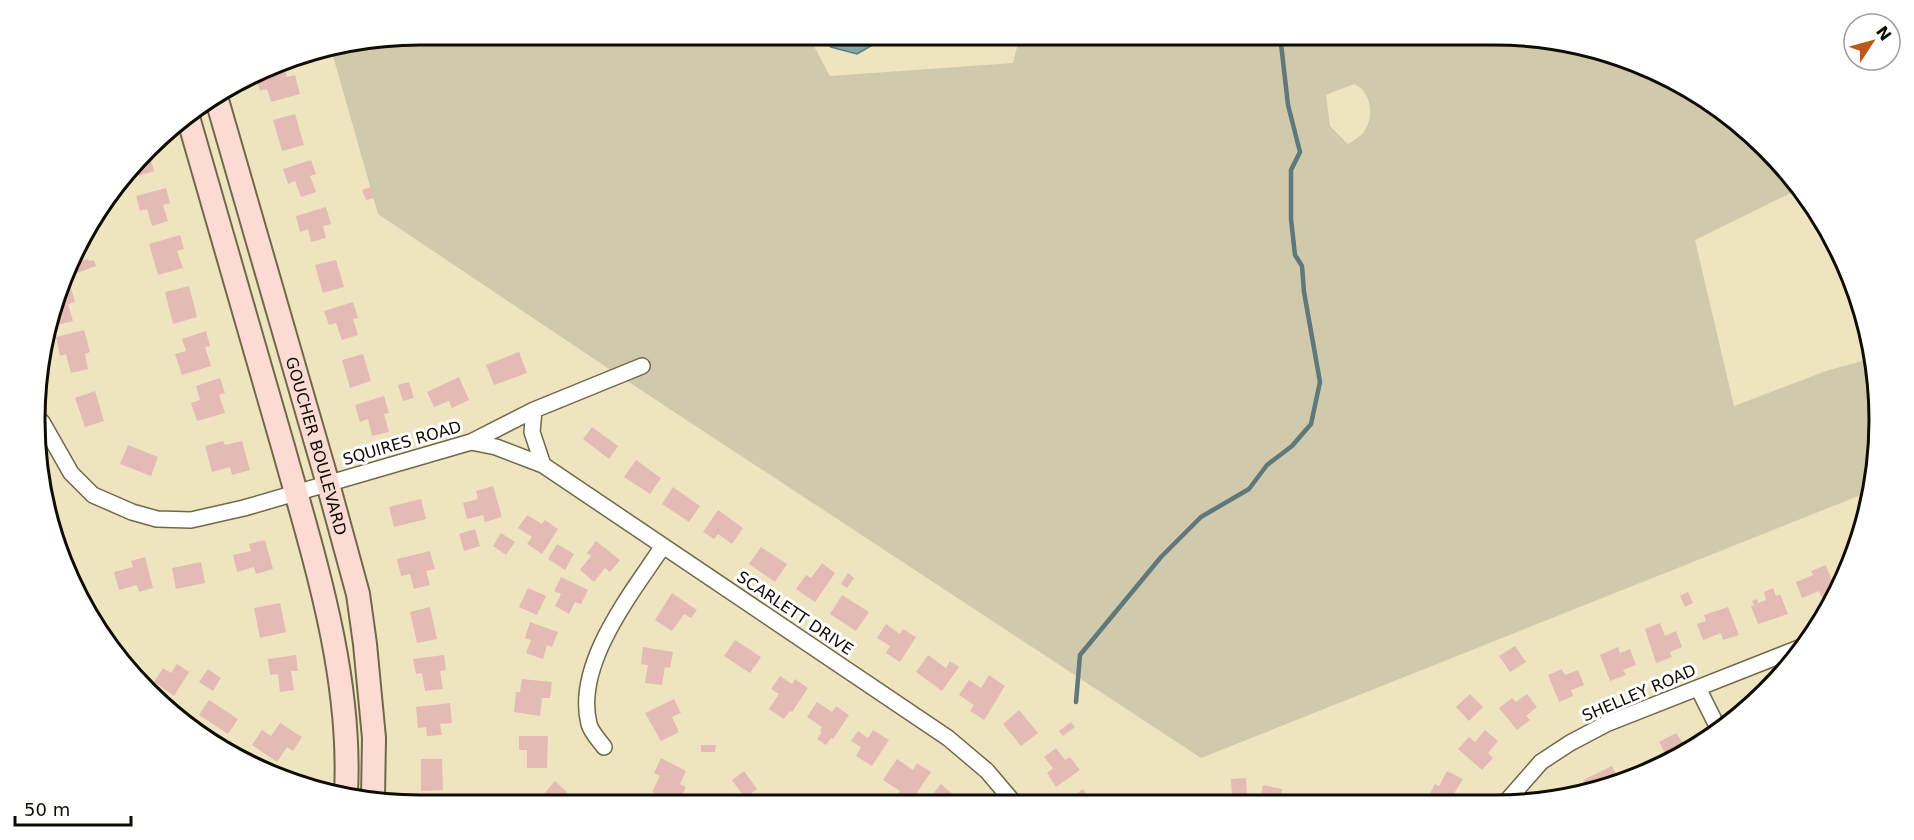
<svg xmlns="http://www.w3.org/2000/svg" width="1914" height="840" font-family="'DejaVu Sans',sans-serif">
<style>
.green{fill:#d1c9ab;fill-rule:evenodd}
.water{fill:#81a7ac;stroke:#5f7879;stroke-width:1.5}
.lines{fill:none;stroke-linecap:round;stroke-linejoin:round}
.stream{stroke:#5f7879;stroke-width:4.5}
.building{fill:#e4bab5}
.street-casing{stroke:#716848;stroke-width:18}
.secondary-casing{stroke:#716848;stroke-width:26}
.street{stroke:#fff;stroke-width:15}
.secondary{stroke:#fcdbd5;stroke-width:22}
.labels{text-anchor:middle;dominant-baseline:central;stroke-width:6;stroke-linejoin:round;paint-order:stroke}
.street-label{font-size:16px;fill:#0f0c02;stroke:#fff}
.rim{fill:none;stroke:#0f0c02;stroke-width:3}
</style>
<rect width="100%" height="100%" fill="#eee5c0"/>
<path class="green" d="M420 35H808L830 76 1013 63 1020 35H1494L1618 55 1748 130 1795 191 1695 240 1734 406 1826 371 1869 359 1879 395 1866 493 1201 758 618 375 378 214 331 49ZM1354 84C1373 92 1375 121 1361 135 1357 139 1352 141 1348 144L1330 126 1326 95Z"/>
<path class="water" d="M821 35H878L876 43 857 54 831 47Z"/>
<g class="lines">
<path class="stream" d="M1076 702 1080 655 1161 557 1201 517 1249 489 1267 465 1292 446 1311 424 1320 382 1304 292 1302 266 1295 255 1291 219V170L1300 152 1288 105 1280 35"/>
</g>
<path class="building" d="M283 66 287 77 295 75 300 94 271 102 267 89 260 91 256 78 272 69Z
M295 114 304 145 282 151 273 120Z
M154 145 157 155 150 157 154 171 139 176 136 167Z
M311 160 316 174 310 176 316 192 301 197 295 181 288 184 283 169Z
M371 187 374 198 366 200 362 190Z
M166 188 170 203 163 205 168 221 152 226 147 209 140 211 136 196Z
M326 207 331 224 323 226 326 238 311 242 308 229 300 232 296 216Z
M180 235 184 249 177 251 183 268 158 275 149 244Z
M88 259 89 261 94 260 96 266 74 274 72 264Z
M336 260 344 287 323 293 315 265Z
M189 286 197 317 173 324 165 292Z
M71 288 75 302 68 304 73 321 57 325 54 314 62 290Z
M353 302 358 318 353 319 358 335 342 340 336 323 329 325 324 311Z
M84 330 90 352 85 354 88 369 71 373 66 354 60 356 56 337Z
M206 331 210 346 205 347 211 366 182 375 175 354 186 351 182 339Z
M519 352 527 373 494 385 486 365Z
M363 354 371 381 350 388 342 360Z
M459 377 469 400 452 408 449 401 434 407 427 392Z
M220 378 225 393 219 395 225 413 197 421 191 403 200 400 196 386Z
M409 382 414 398 403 401 398 385Z
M95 391 104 421 85 427 75 398Z
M384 396 389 413 384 414 389 432 372 436 368 419 360 422 355 405Z
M592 427 618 446 609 459 583 439Z
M223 441 225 445 242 441 250 470 232 475 230 467 212 472 205 446Z
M128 445 158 457 151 476 120 464Z
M636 460 661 478 650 494 624 477Z
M493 486 502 517 485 522 483 515 467 519 463 503 478 499 476 491Z
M673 487 700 506 689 522 662 504Z
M421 499 426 519 394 527 389 507Z
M718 510 743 528 732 544 718 534 714 539 703 532Z
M527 515 542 524 545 520 558 529 542 554 527 544 532 537 518 528Z
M475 529 480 546 464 551 459 534Z
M501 533 515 542 506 555 493 546Z
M265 540 273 569 256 574 254 567 237 572 233 555 251 551 249 544Z
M596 541 620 560 610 572 605 568 594 582 580 570 591 556 587 553Z
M557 544 574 554 565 570 548 559Z
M761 547 787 564 775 582 749 564Z
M430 551 435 569 426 571 430 585 414 589 410 574 401 576 397 559Z
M1853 552 1854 555 1846 570 1841 556Z
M145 557 153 588 139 592 137 585 119 590 114 572 133 567 131 561Z
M201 562 205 583 176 589 172 568Z
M822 563 835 573 815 602 796 589 806 575 811 578Z
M1826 565 1836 591 1835 593 1822 598 1819 591 1802 598 1796 582 1813 575 1811 571Z
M848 573 854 578 847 588 841 584Z
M561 577 588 590 581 604 575 602 569 614 555 606 561 594 554 591Z
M528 588 546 596 537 615 519 607Z
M1773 588 1776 596 1780 594 1788 614 1758 624 1751 606 1754 605 1752 601 1757 599 1758 603 1766 600 1764 592Z
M1688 592 1693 603 1685 607 1680 596Z
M672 593 697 610 691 618 684 614 672 631 655 620Z
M842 595 869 612 856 631 830 614Z
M280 603 286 632 260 638 254 608Z
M430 607 437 639 417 643 410 612Z
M1728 607 1739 635 1723 640 1721 633 1703 640 1697 624 1706 621 1704 615Z
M530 622 558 632 552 647 547 645 543 659 526 653 531 640 525 638Z
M1660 623 1665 636 1676 631 1682 647 1670 652 1672 657 1656 663 1645 629Z
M886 624 900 634 903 629 916 637 900 662 886 653 890 646 877 638Z
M735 640 761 657 750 673 724 656Z
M1515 646 1526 662 1510 672 1499 656Z
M643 647 673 652 670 668 665 667 662 685 645 683 648 665 641 664Z
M1618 647 1620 653 1630 649 1636 665 1623 670 1626 675 1610 681 1600 655Z
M296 655 298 671H291L294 690 280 692 278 674 270 675 268 659Z
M444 655 446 670 440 671 443 689 425 691 422 673 416 674 413 659Z
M928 655 946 668 950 661 959 667 942 691 916 672Z
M177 664 189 672 174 696 154 682 163 668 171 673Z
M208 669 221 678 213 691 199 682Z
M1562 669 1565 675 1578 670 1584 685 1571 690 1573 696 1559 702 1548 675Z
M989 675 1005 686 984 720 970 711 974 705 959 695 969 680 981 688Z
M780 676 792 684 795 679 808 688 792 712 790 711 784 719 769 709 779 694 771 689Z
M522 679 552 682 550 698H542L540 716 514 712 516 692H520Z
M1470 694 1483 707 1469 721 1456 707Z
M1527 694 1537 707 1526 716 1530 720 1517 730 1499 708 1512 698 1516 702Z
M674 699 681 713 672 717 679 732 661 741 645 713Z
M209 700 238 719 228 734 199 715Z
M817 702 832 712 836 706 849 715 833 739 831 738 826 745 817 739 822 732 820 731 822 727 807 717Z
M450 703 452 723 440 724 442 735 427 736 426 727 418 728 416 707Z
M1019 710 1038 733 1021 746 1003 724Z
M1071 722 1075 727 1063 736 1059 731Z
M280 723 302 737 293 751 287 747 277 762 252 745 262 730 271 736Z
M873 730 889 740 872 766 856 756 861 747 851 741 858 731 868 738Z
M1485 730 1498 741 1488 753 1493 758 1482 770 1458 749 1469 737 1475 742Z
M1676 733 1688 750 1664 766 1658 757 1665 753 1659 742Z
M519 736H548L547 768H527V750H519Z
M701 745H716L715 752H701Z
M1056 748 1065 760 1070 757 1080 770 1056 787 1047 773 1053 768 1044 757Z
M661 758 686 771 680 784 686 787 677 805H658L662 797 652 792 660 776 654 773Z
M421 759H442L443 790 421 791Z
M897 759 913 770 917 763 931 772 914 797 912 796 907 804 896 797 900 791 883 780Z
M1612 766 1619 780 1587 789 1583 780Z
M744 771 757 789 745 798 732 780Z
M1447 771 1463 779 1453 795 1460 799 1458 802H1433L1427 799 1435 784 1439 786Z
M1246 778 1247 795 1232 796 1231 779Z
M555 781 567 792 563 797 572 805H538L536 803Z
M941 784 964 804H933L928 800Z
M1263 785 1282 789 1280 803H1262V800L1260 799Z
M1083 789 1091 801 1096 797 1100 803 1072 804 1069 799Z
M795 799 814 801V804H795Z"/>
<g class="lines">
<g class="street-casing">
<path id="street" d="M534 410 532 432 543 465
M42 422 71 473 93 495 132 512 157 519 191 520 244 508 471 442 534 410 642 366
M471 442 496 447 543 465 948 738 987 771 1015 804
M1698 688 1719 730
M604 747C599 740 591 732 589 724 574 664 632 593 663 546
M1506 802 1541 762 1570 743 1606 724 1804 646"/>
</g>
<g class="secondary-casing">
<g id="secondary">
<path id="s1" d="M217 100 328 484 358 594 365 644 374 738 373 798"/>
<path d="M188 117C220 228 252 339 284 450 315 561 352 676 346 793"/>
</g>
</g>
<use href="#street" class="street"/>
<use href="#secondary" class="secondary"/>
</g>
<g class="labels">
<g class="street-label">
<text transform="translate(402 443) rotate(-16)">SQUIRES ROAD</text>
<text stroke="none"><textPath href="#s1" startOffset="360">GOUCHER BOULEVARD</textPath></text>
<text transform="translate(795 613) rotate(34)">SCARLETT DRIVE</text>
<text transform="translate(1639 693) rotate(-23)">SHELLEY ROAD</text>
</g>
</g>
<path d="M0 0H1914V840H0ZM420 45H1494A375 375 0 0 1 1869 420V420A375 375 0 0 1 1494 795H420A375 375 0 0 1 45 420V420A375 375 0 0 1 420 45Z" fill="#fff" fill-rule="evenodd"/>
<path class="rim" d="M420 45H1494A375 375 0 0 1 1869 420V420A375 375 0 0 1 1494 795H420A375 375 0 0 1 45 420V420A375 375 0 0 1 420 45Z"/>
<g transform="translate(1872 42) rotate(54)"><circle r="28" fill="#ffffff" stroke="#9f9e9a" stroke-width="1.5"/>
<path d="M0-4.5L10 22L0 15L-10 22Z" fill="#ba5918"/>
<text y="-9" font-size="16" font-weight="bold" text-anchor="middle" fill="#0f0c02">N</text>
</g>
<path d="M15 816v9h116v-9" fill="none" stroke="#0f0c02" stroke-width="3"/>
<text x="24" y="816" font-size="18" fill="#0f0c02" stroke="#ffffff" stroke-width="4.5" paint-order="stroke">50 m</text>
</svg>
